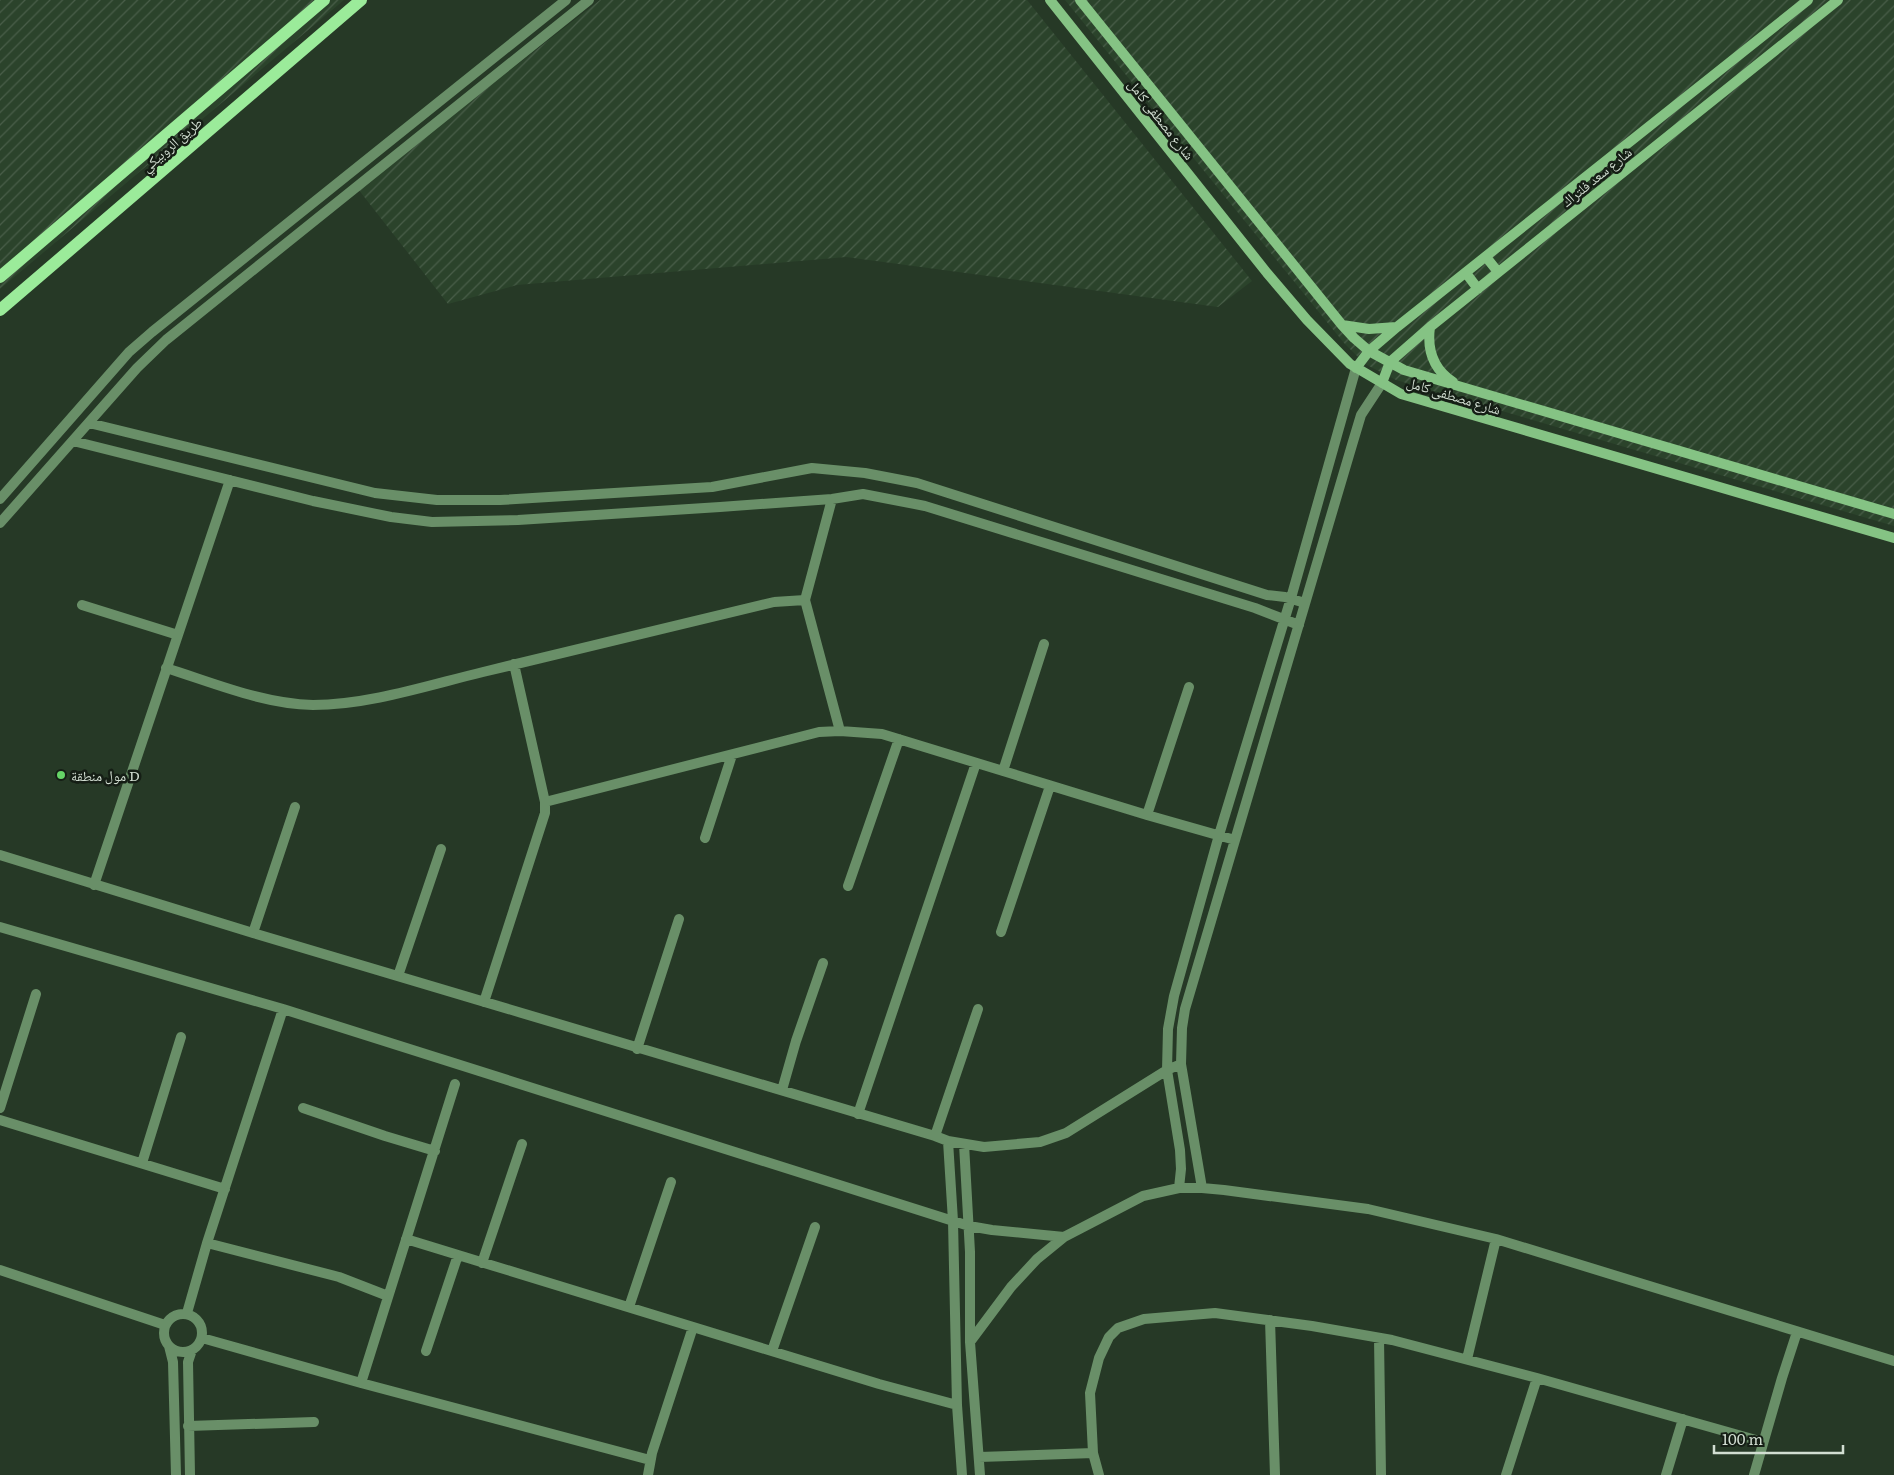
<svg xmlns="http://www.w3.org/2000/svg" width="1894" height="1475" font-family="Literata,'Noto Naskh Arabic',serif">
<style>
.industrial{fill:url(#industrial-furrows)}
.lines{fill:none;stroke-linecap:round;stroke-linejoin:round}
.street{stroke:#698f68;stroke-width:10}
.secondary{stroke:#85c384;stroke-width:10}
.primary{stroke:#9beb9a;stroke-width:12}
.poi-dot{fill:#65d467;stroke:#151e15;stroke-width:2}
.labels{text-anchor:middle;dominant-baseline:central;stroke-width:5;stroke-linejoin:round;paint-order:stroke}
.street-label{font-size:14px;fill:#d2ded2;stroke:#151e15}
.poi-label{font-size:14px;fill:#d2ded2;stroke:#151e15;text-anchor:start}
</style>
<defs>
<pattern id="industrial-furrows" width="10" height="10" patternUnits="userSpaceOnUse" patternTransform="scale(1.25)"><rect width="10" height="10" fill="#2b432b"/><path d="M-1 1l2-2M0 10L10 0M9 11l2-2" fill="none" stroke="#495e49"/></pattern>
</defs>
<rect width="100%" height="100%" fill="#263926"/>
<path class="industrial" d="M0 0H344L0 289Z
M600 0H1027L1252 281 1218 307 846 257 517 285 448 304 358 189Z
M1065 0H1894V526L1396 380 1365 364 1344 343Z"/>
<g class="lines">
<path class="street" d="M89 423 375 493 437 500H500L712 487 812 468 865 473 917 483 1267 595 1285 597 1305 603
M73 441 313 501 391 517 432 522 518 520 720 507 832 499 863 494 925 506 1255 608 1299 625
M0 499 129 352 152 332 566 0
M832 499 805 600 840 731
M0 523 137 368 166 340 589 0
M82 605 178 635
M166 668C214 683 263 704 313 705 369 705 429 685 483 672 580 648 677 625 774 602L805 600
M1003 771 1044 644
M545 802 819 732 840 731 882 734 1147 815 1235 840
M1147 815 1189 687
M705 838 732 755
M0 855 253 933 935 1136 948 1141 984 1147 1040 1142 1066 1133 1167 1070 1181 1064
M94 885 230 480
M848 886 899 739
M0 927 283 1009 969 1226 992 1230 1064 1237 1143 1196 1179 1188H1202L1224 1190 1368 1209 1496 1239 1894 1361
M1001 932 1050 786
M253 933 295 807
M398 976 441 849
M484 1002 545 813V802L514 664
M637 1049 679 919
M782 1090 796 1041 823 963
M0 1108 36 994
M303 1108 385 1136 435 1151
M858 1114 976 763
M0 1120 225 1189
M935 1136 978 1009
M948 1141 953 1221 957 1405 962 1475
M964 1144 970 1252V1342L980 1475
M142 1163 181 1037
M1179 1188 1181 1169 1180 1150 1167 1070 1168 1029 1174 996 1219 835 1291 598 1356 368
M1202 1188 1181 1064 1182 1028 1185 1009 1352 445 1361 415 1382 383
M406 1239 879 1384 957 1405
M207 1243 339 1277 388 1296
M482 1263 522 1144
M0 1270 165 1325
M629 1307 671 1182
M187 1313 207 1243 283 1009
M164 1333a19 19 0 1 1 38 0a19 19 0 1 1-38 0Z
M1270 1320 1275 1475
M202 1338 361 1383 650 1460
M1379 1338 1381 1475
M970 1342 1011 1287 1037 1259 1064 1237
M169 1346 173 1362 176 1475
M426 1351 458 1255
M772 1351 815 1227
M1467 1359 1496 1239
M361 1383 455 1084
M188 1426 314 1422
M979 1457 1093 1453
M190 1475 188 1362 192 1350
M648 1475 652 1453 693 1327
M1099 1475 1093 1453 1090 1393 1099 1358 1109 1337 1118 1328 1144 1319 1215 1313 1312 1326 1392 1340 1537 1378 1763 1442
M1506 1475 1537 1378
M1666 1475 1683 1419
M1754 1475 1782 1378 1797 1332"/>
<path class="secondary" d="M1050 0 1267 273 1307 320 1350 364 1401 394 1894 538
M1080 0 1342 325 1354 338 1369 351 1404 370 1894 514
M1486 257 1498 272
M1466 273 1478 289
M1342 325 1369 329 1396 327
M1430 327C1427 349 1433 369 1453 382
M1356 368 1369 351 1397 327 1808 0
M1382 383 1390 362 1430 327 1838 0"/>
<path class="primary" d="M0 277 324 0
M0 310 361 0"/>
</g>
<circle class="poi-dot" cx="61" cy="775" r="5"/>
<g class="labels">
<g class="street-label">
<text transform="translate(1162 119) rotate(52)">شارع مصطفى كامل</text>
<text transform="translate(171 144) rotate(-41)">طريق الروبيكي</text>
<text transform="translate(1596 176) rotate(-39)">شارع سعد فلتراك</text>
<text transform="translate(1454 395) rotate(17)">شارع مصطفى كامل</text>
</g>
<g class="poi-label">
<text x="71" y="775">مول منطقة D</text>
</g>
</g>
<path d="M1714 1445v8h129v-8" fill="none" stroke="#d2ded2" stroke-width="2.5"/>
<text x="1722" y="1445" font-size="15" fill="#d2ded2" stroke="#151e15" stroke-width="4" paint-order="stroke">100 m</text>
</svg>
